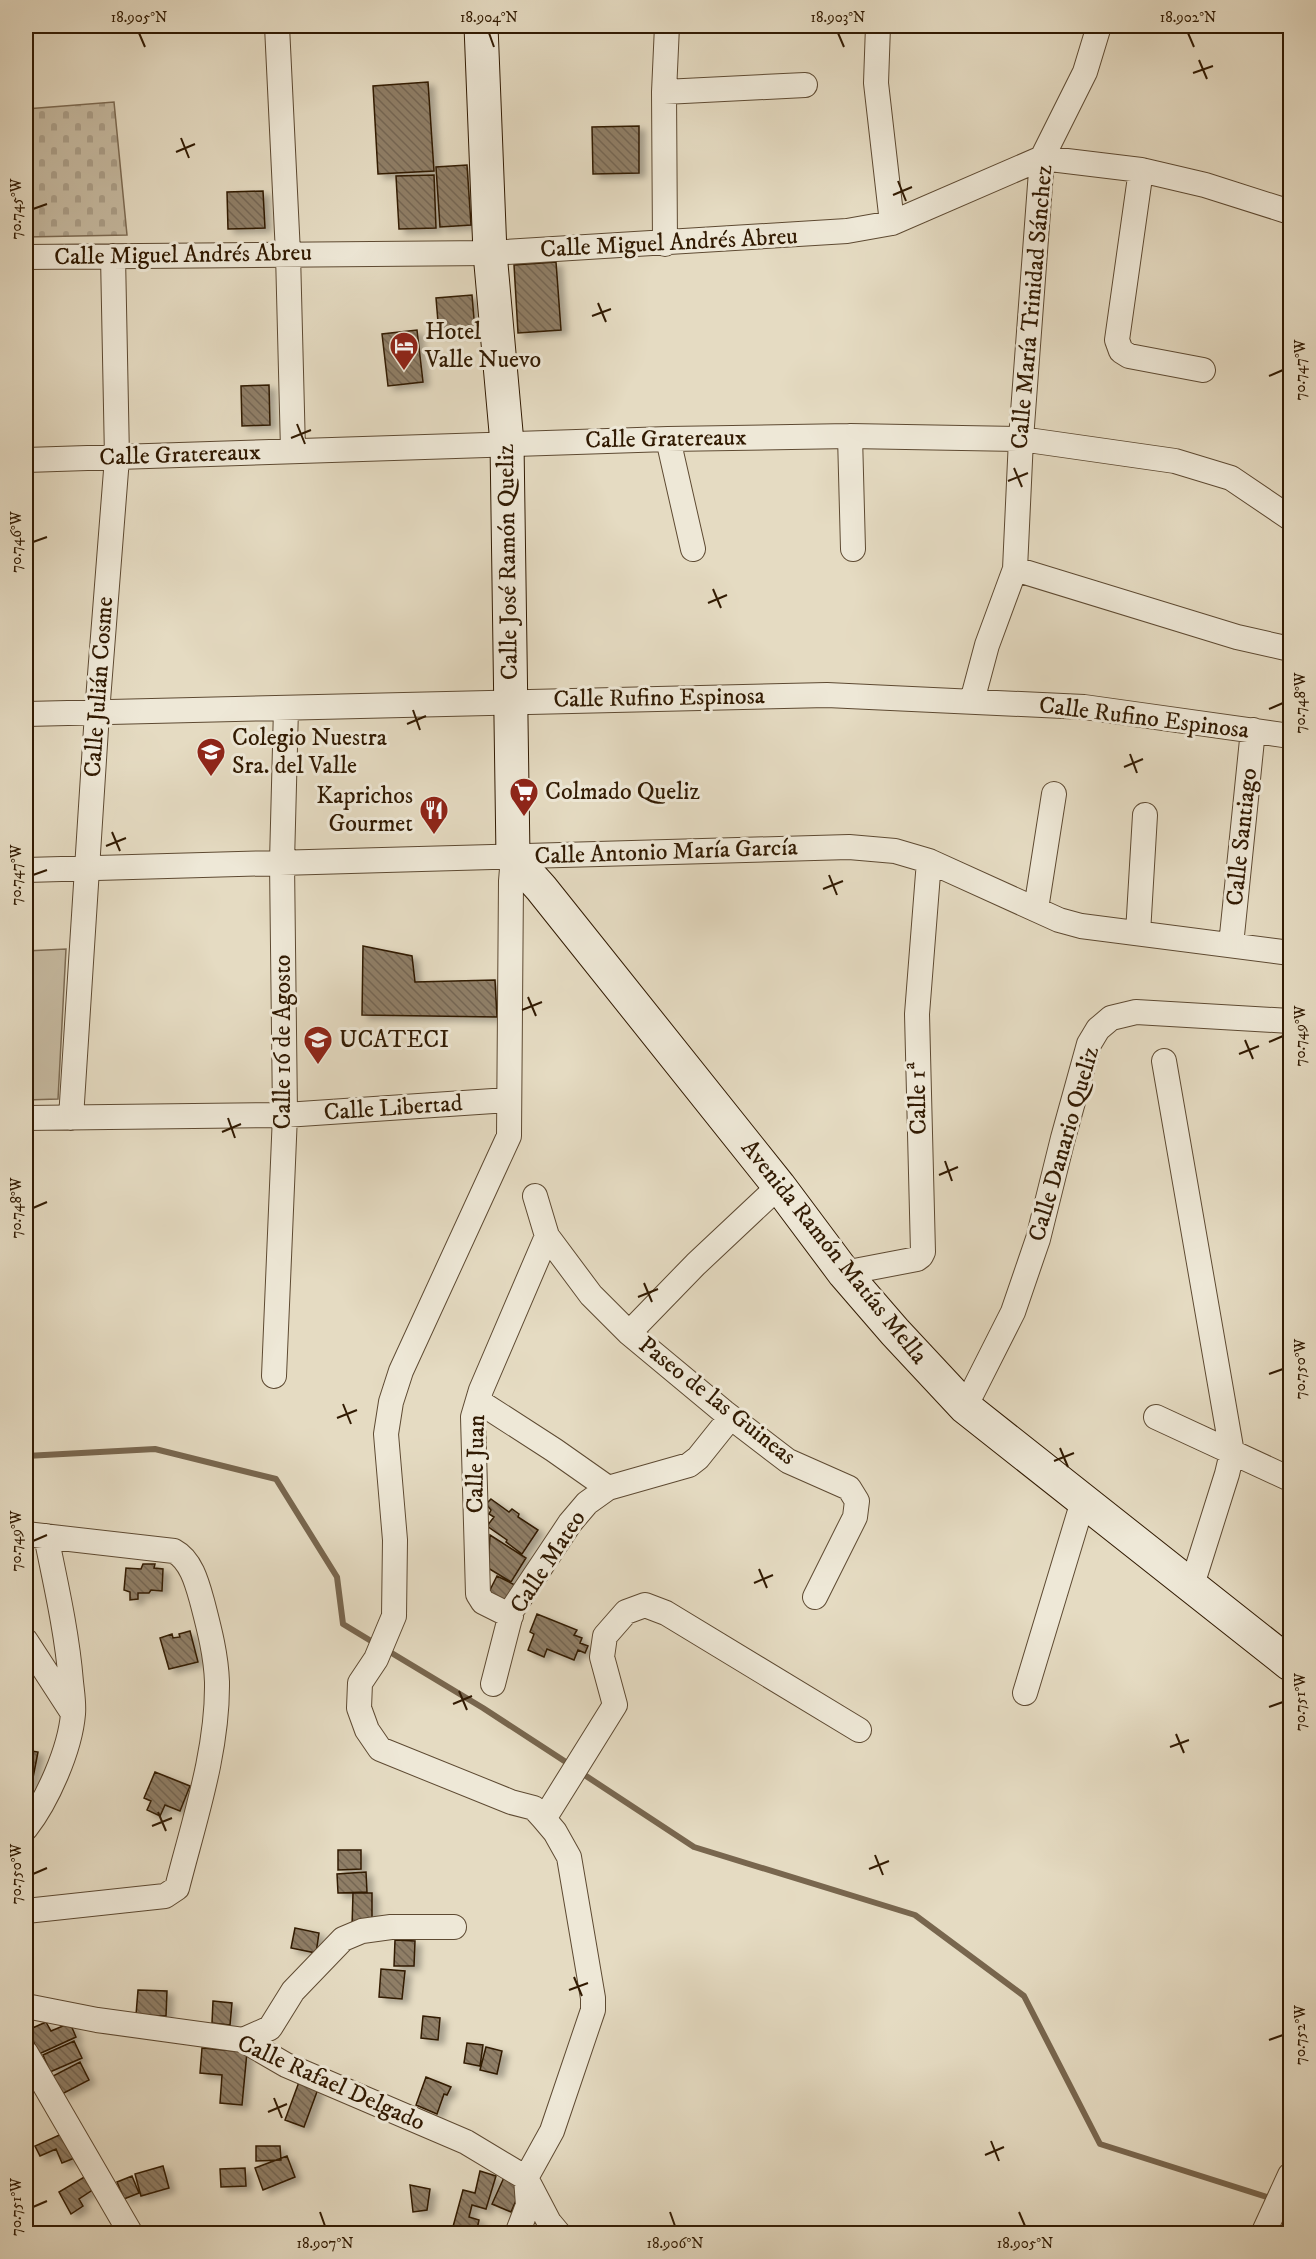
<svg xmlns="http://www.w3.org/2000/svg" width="1316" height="2259" font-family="'IM FELL DW Pica',serif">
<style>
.grass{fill:#c6baa1;stroke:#7c6a52;stroke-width:1.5}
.cemetery{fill:url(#cemetery-stones);stroke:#7c6a52;stroke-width:1.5}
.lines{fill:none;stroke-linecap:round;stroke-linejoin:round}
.stream{stroke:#78664e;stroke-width:6}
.building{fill:url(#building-back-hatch);stroke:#311a02;stroke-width:1.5;filter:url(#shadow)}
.street-casing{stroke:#5e4a32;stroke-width:26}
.secondary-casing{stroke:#311a02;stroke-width:35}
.street{stroke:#eee8d7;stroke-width:24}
.secondary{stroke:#eee8d7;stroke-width:33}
.ticks{fill:none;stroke:#311a02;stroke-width:2}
.labels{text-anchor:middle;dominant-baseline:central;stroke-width:6;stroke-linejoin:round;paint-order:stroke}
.street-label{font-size:24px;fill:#311a02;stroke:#eee8d7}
.poi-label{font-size:24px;fill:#311a02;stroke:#eee8d7;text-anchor:start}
.neatline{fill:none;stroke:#311a02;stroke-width:2}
.ticks-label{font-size:15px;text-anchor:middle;fill:#311a02}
</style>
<defs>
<pattern id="cemetery-stones" width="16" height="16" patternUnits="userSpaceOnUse" patternTransform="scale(1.5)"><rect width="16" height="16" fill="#c6baa1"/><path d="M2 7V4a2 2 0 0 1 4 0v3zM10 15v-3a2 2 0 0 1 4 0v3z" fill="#ab9f89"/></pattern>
<pattern id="building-back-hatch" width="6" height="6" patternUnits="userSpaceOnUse" patternTransform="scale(1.5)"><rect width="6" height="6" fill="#8f7e66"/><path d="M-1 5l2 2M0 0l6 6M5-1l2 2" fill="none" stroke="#756652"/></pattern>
<filter id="shadow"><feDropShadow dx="6" dy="4" stdDeviation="3" flood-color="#0004"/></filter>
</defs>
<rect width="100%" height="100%" fill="#e5dbc2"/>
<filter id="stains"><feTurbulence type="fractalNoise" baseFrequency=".00333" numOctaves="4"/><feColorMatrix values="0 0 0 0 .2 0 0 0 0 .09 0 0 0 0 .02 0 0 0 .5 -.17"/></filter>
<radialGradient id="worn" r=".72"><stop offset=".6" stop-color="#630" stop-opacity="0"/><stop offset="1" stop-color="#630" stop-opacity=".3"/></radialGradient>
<path class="grass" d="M66 949 58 1099 26 1100V951Z"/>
<path class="cemetery" d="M114 102 127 235 26 237V109Z"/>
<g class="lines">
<path class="stream" d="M26 1456 155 1449 276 1479 337 1577 343 1624 376 1644
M385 1649 483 1708 572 1766
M580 1772 694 1847 915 1915 1024 1996 1100 2144 1273 2199"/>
</g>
<path class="building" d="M428 82 434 171 378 174 373 86Z
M639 126V173L593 174 592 127Z
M467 165 471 225 440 227 436 167Z
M434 175 436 228 399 229 396 176Z
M263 191 265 228 228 229 227 192Z
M556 262 561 330 518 333 514 265Z
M472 295 475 331 439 334 436 298Z
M417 330 423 382 388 386 382 334Z
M269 385 270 425 242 426 241 386Z
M363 946 412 956 415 982 495 980 497 1017 362 1015Z
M491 1499 509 1512 512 1509 519 1514 518 1517 538 1530 522 1554 506 1542 507 1540 487 1526 494 1517 489 1514 491 1510 486 1504Z
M490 1535 526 1558 511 1582 488 1568Z
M143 1564H155L154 1568 163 1569 162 1591 151 1590 149 1593H138V1599L130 1600V1592L124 1590 126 1568 141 1569Z
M497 1576 515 1585 507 1603 488 1594Z
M537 1614 577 1630 574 1635 582 1638 580 1643 588 1646 585 1653 578 1650 574 1660 547 1649 544 1657 528 1650 534 1634 530 1632Z
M190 1631 198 1662 169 1669 160 1638 172 1634 173 1638 180 1637 179 1634Z
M26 1750 38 1752 31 1788 26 1787Z
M155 1772 190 1786 180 1811 165 1805 160 1816 147 1810 151 1801 144 1798Z
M338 1850H361V1869L338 1870Z
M366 1872 367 1892 338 1893 337 1874Z
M353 1893H372V1927H352Z
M295 1928 319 1933 316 1953 291 1948Z
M395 1940 415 1941 414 1966H394Z
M381 1969 405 1971 402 1999 379 1997Z
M138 1990 167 1991 166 2016 136 2015Z
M213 2001 232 2003 230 2025 212 2023Z
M423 2016 440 2018 438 2040 421 2038Z
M46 2022 51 2031 70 2023 76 2037 39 2054 28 2030Z
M74 2041 82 2058 50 2072 43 2055Z
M467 2043 483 2045 480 2066 464 2063Z
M486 2047 502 2051 497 2074 480 2070Z
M202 2048 247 2052 242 2105 220 2103 222 2075 200 2073Z
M80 2062 89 2080 62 2094 53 2076Z
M426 2077 451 2087 447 2095 444 2094 437 2114 416 2105Z
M299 2082 318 2089 304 2127 285 2120Z
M66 2132 77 2157 62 2163 56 2149 40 2156 35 2146Z
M256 2146H280L281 2160 256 2161Z
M287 2156 295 2177 263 2190 255 2168Z
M163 2166 169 2188 141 2196 135 2174Z
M245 2168 246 2186 221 2187 220 2169Z
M480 2171 496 2176 486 2209 472 2205 469 2217 479 2220 476 2234H451L463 2190 475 2193Z
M506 2173 524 2182 511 2212 492 2204Z
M86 2176 94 2189 79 2199 83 2206 71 2214 59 2192Z
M132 2176 139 2193 124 2199 117 2182Z
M410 2185 430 2189 427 2210 413 2212Z"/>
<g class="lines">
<g class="street-casing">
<path id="street" d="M277 26 288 254 293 450
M878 26 876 83 892 223
M664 92 805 85
M1141 170 1117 340 1121 351 1129 356 1203 370
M665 244 664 92 667 26
M26 257 490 253 847 231 892 223 1042 158 1141 170 1205 185 1290 212
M850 436 853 549
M668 439 693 549
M26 460 668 439 850 436 1021 439 1175 461 1231 478 1290 518
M1015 569 1237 637 1290 649
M972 701 987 645 1015 569 1021 439 1042 158 1085 72 1099 26
M26 714 827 695 1084 707 1290 736
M513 857 511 881 509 1136 401 1371 391 1402 386 1434 395 1540 394 1616 376 1659 360 1683 359 1708 367 1730 380 1749 511 1802 534 1808 544 1819 555 1832 569 1857 593 1998V2010L552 2131 526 2178 528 2205 517 2234
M26 870 849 847 895 851 929 861 1059 920 1081 926 1290 953
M1036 909 1054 794
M1138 933 1145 815
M1231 945 1253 730
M1164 1061 1232 1453 1227 1474 1192 1585
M26 1118 285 1115 508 1100
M71 1118 97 713 117 458 113 256
M535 1196 547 1236 591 1295 629 1333 724 1412 788 1461 849 1488 857 1501 855 1517 815 1597
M844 1273 917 1259 921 1256 923 1252 917 1014 929 861
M629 1333 696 1264 779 1186
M274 1376 285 1115 282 862 286 708
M478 1401 554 1450 608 1488
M965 1407 1013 1312 1038 1239 1063 1138 1089 1044 1098 1029 1111 1018 1136 1012 1290 1021
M1156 1417 1290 1479
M26 1534 174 1551C191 1560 197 1583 202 1601 209 1628 216 1654 217 1682 218 1751 194 1821 177 1888L165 1896 26 1911
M511 1616 483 1602 478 1594 473 1417 481 1390 547 1236
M26 1641 72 1712
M493 1684 512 1610 570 1523 587 1503 608 1488 689 1465 698 1458 730 1418
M1025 1693 1083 1501
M544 1819 615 1705 602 1657 605 1636 626 1612 645 1605 666 1613 859 1730
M26 1828C47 1801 70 1750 73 1714 74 1704 72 1692 71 1682 67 1633 56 1585 46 1536
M26 2006 97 2020 243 2040 286 2065 466 2142 526 2178 549 2222 559 2234
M243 2040 270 2028 293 1991 343 1939 362 1931 391 1927H454
M26 2053 131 2234
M1263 2234 1290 2175"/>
</g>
<g class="secondary-casing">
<path id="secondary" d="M481 26 490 253 507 443 513 857 541 888 779 1186 844 1273 895 1332 965 1407 1290 1664"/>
</g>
<use href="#street" class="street"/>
<use href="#secondary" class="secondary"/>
</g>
<path class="ticks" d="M139 33 145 47M489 33 494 47M838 33 844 47M1188 33 1194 47M1199 60 1207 79M1193 73 1213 66M181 138 189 158M176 152 195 144M898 181 906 201M893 195 912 187M33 209 47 204M598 303 606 322M592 316 611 309M1269 376 1283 370M297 424 305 444M291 438 311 430M1014 468 1022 487M1008 481 1028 473M33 542 47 537M713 589 721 608M708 603 727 595M1269 709 1283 703M413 710 420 730M407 724 426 716M1130 754 1137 773M1124 767 1143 759M112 832 120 851M106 846 126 838M33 875 47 870M829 875 837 895M823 889 843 881M528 997 536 1016M522 1010 542 1002M1245 1040 1253 1059M1269 1042 1283 1036M1239 1054 1259 1046M228 1118 235 1138M222 1132 241 1124M945 1161 952 1181M939 1175 958 1167M33 1208 47 1202M644 1283 652 1302M638 1297 658 1289M1269 1374 1283 1369M343 1404 351 1424M337 1418 357 1410M1060 1448 1068 1467M1054 1461 1074 1453M33 1541 47 1535M759 1569 767 1588M754 1583 773 1575M459 1691 467 1710M453 1704 472 1696M1269 1707 1283 1702M1176 1734 1184 1753M1170 1747 1189 1740M158 1812 166 1831M152 1826 172 1818M875 1855 883 1875M869 1869 889 1861M33 1874 47 1868M574 1977 582 1996M569 1990 588 1983M1269 2040 1283 2035M274 2098 282 2118M268 2112 287 2104M991 2141 999 2161M985 2155 1004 2147M33 2207 47 2201M320 2212 325 2226M670 2212 675 2226M1019 2212 1025 2226"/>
<defs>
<g id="hotel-pin" transform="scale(1.5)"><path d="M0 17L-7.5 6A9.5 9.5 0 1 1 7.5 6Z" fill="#8f2418" stroke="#eee8d7"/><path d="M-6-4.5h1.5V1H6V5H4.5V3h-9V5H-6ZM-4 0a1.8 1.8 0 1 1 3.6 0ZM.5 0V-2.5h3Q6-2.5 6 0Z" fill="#fff"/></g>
<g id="school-pin" transform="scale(1.5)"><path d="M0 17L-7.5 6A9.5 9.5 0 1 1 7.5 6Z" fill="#8f2418" stroke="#eee8d7"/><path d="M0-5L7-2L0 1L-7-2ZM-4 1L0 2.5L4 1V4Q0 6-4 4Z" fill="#fff"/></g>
<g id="supermarket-pin" transform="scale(1.5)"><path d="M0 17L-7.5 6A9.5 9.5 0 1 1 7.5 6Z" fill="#8f2418" stroke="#eee8d7"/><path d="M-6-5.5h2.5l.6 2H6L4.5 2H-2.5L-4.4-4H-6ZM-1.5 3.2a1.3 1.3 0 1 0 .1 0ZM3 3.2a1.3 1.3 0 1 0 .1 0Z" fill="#fff"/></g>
<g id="restaurant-pin" transform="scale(1.5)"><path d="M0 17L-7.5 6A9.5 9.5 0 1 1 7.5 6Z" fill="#8f2418" stroke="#eee8d7"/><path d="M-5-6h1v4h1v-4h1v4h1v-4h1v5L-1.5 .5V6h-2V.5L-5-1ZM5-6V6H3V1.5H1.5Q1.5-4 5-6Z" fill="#fff"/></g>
</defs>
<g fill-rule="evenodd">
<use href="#hotel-pin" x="404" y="346"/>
<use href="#school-pin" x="211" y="752"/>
<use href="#supermarket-pin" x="524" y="792"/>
<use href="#restaurant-pin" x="434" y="810"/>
<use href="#school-pin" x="318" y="1040"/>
</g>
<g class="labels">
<g class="street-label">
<text transform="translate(669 243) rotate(-3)">Calle Miguel Andrés Abreu</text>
<text transform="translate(183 255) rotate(-1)">Calle Miguel Andrés Abreu</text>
<text transform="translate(1032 307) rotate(-85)">Calle María Trinidad Sánchez</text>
<text transform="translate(666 439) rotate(-1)">Calle Gratereaux</text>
<text transform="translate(180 455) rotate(-2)">Calle Gratereaux</text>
<text transform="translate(508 562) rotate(-91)">Calle José Ramón Queliz</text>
<text transform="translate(99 687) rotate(-86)">Calle Julián Cosme</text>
<text transform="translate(659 698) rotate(-1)">Calle Rufino Espinosa</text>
<text transform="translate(1144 718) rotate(7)">Calle Rufino Espinosa</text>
<text transform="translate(1242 837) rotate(-84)">Calle Santiago</text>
<text transform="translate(666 852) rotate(-2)">Calle Antonio María García</text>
<text transform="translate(283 1042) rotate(-90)">Calle 16 de Agosto</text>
<text transform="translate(918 1098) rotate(-91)">Calle 1ª</text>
<text transform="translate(393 1108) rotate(-4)">Calle Libertad</text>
<text transform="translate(1064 1144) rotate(-74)">Calle Danario Queliz</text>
<text transform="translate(834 1252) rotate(51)">Avenida Ramón Matías Mella</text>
<text transform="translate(717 1401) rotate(38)">Paseo de las Guineas</text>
<text transform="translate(476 1464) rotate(-89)">Calle Juan</text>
<text transform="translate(548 1562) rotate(-57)">Calle Mateo</text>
<text transform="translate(331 2083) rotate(24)">Calle Rafael Delgado</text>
</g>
<g class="poi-label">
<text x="425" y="332">Hotel<tspan x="425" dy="28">Valle Nuevo</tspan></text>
<text x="232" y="738">Colegio Nuestra<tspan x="232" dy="28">Sra. del Valle</tspan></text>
<text x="545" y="792">Colmado Queliz</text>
<text x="413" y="796" text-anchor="end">Kaprichos<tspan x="413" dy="28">Gourmet</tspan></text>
<text x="339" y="1040">UCATECI</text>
</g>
</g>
<rect width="1316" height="2259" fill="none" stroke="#e5dbc2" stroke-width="66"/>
<rect x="33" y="33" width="1250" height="2193" class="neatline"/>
<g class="ticks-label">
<text x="139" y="22">18.905°N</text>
<text x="489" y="22">18.904°N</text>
<text x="838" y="22">18.903°N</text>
<text x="1188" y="22">18.902°N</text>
<text transform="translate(16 209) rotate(-90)" y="5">70.745°W</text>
<text transform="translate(1300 370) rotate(-90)" y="5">70.747°W</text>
<text transform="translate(16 542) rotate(-90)" y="5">70.746°W</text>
<text transform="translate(1300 703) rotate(-90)" y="5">70.748°W</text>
<text transform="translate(16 875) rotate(-90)" y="5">70.747°W</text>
<text transform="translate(1300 1036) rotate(-90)" y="5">70.749°W</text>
<text transform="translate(16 1208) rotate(-90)" y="5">70.748°W</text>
<text transform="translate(1300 1369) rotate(-90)" y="5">70.750°W</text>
<text transform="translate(16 1541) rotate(-90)" y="5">70.749°W</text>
<text transform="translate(1300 1702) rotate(-90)" y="5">70.751°W</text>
<text transform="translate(16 1874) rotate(-90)" y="5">70.750°W</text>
<text transform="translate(1300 2035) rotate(-90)" y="5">70.752°W</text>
<text transform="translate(16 2207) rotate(-90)" y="5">70.751°W</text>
<text x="325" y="2248">18.907°N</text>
<text x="675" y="2248">18.906°N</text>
<text x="1025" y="2248">18.905°N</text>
</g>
<rect width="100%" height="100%" filter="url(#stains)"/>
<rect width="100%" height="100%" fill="url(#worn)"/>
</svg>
